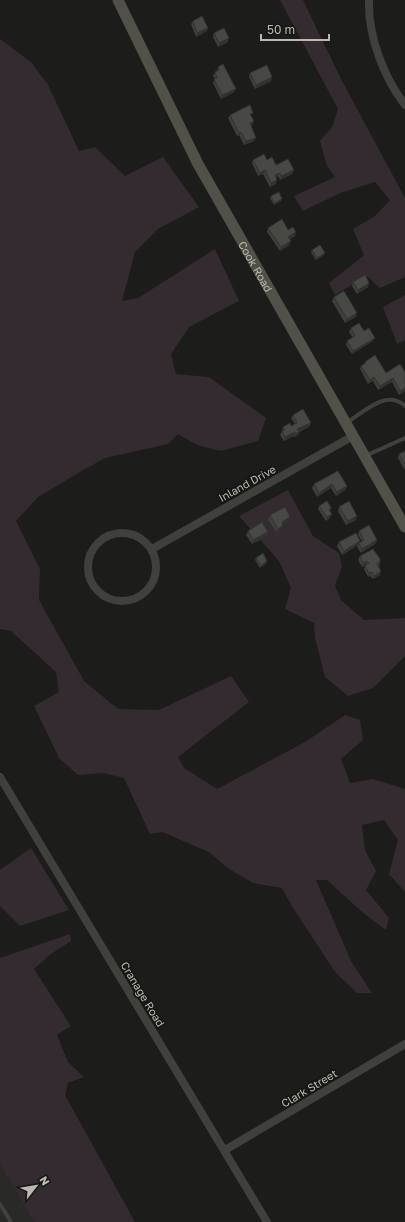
<svg xmlns="http://www.w3.org/2000/svg" width="405" height="1222" font-family="'Golos Text',sans-serif">
<style>
.built{fill:#292927}
.green{fill:#332b30}
.lines{fill:none;stroke-linecap:round;stroke-linejoin:round}
.lane{stroke:#40413c;stroke-width:4}
.street{stroke:#40413c;stroke-width:8}
.secondary{stroke:#51514a;stroke-width:11}
.wall{fill:#3e3f3b}
.shaded-wall{fill:#323330}
.building{fill:#484945;stroke:#323330}
.labels{text-anchor:middle;dominant-baseline:central;stroke-width:4;stroke-linejoin:round;paint-order:stroke}
.street-label{font-size:11px;fill:#babaaf;stroke:#171715}
</style>
<rect width="100%" height="100%" fill="#1c1c1a"/>
<path class="built" d="M0 1165 34 1222H0Z"/>
<path class="green" d="M280 0H303L341 79 405 198V277L380 288 367 276 335 295 329 283 364 255 353 229 375 216 390 200 375 182 340 193 303 211 294 196 335 177 327 166 320 141 332 127 338 109Z
M0 39 31 62 48 85 79 151 95 147 125 176 163 157 199 207 158 229 135 252 122 301 138 298 215 249 239 301 189 327 171 354 176 374 209 377 266 418 258 441 221 451 197 445 178 434 168 444 105 458 85 469 38 497 16 521 40 569 39 600 84 681 118 709 159 710 231 676 249 702 178 757 184 768 217 789 305 742 345 715 360 720 363 740 341 759 350 783 373 779 405 789V892L389 874 398 840 384 820 362 825 365 850 376 871 366 890 389 918 386 930 362 912 327 880H316L351 961 372 993H357L335 972 293 908 282 888 253 883 229 869 209 852 162 832 150 834 124 778 103 773 78 775 59 758 34 706 59 692 56 672 11 631 0 629Z
M405 295V340L397 344 383 307Z
M288 490 313 536 339 553 342 567 335 586 341 600 364 620 405 618V656L373 688 348 696 325 677 315 638 314 623 285 609 291 588 279 561 239 516Z
M31 848 69 910 20 926 0 906V870Z
M70 934 71 941 51 954 34 969 71 1026 57 1035 68 1062 84 1077 68 1083 65 1095 135 1222H34L0 1165V958Z"/>
<g class="lines">
<path class="lane" d="M346 423C363 413 387 388 405 406
M365 456 405 438
M0 1204 11 1222"/>
<path class="street" d="M369 0C368 36 383 76 405 105
M88 567a34 34 0 1 1 68 0a34 34 0 1 1-68 0Z
M152 549 353 436
M0 777 267 1222
M225 1150 405 1044"/>
<path class="secondary" id="s1" d="M118 0 198 164 405 527"/>
</g>
<path class="wall" d="M193 21 208 28 207 31 196 37 191 24Z
M214 33 228 42 218 47 213 37Z
M218 67 234 92 221 99 213 83 215 79 213 76 215 72 217 71Z
M250 73 271 81 255 89 249 77Z
M230 115 252 116 254 121 252 125 251 126 254 141 244 145 239 135 237 136 228 118Z
M253 160H267L292 174 280 180 278 176 276 178V184L270 187 263 174 258 176 252 163Z
M271 196 282 199 281 201 274 205 270 198Z
M268 228 288 230 295 236 290 239 291 241 289 245 280 251 267 232Z
M312 250 324 255 316 260 311 252Z
M353 282 369 283 368 287 357 294 352 286Z
M334 297 356 317 345 323 332 301Z
M351 328 364 331 373 341 352 354 346 345 347 341 353 338 349 332Z
M365 362 386 373 400 364 405 391 399 395 392 382 378 390 373 381 368 384 360 369 361 366 364 364Z
M293 415 309 427 299 432 298 435 294 437 293 436 284 441 280 435 282 431 283 427 291 426 295 424 291 418Z
M405 451V469H404L398 458 399 454Z
M338 471 347 486 345 490 336 496 331 488 317 497 312 488 314 484Z
M319 506 331 508 330 512V518L326 521 318 509Z
M339 507 356 520 346 525 338 511Z
M270 515 289 521 283 524 282 529 276 532 268 519Z
M248 531 267 536 252 544 246 535Z
M359 531 377 540 375 544 361 553 357 547 358 545 342 555 337 546 339 542 359 543 362 541 358 535Z
M360 556 380 562 379 566 380 575 373 579 370 576 368 577 364 569 365 566 366 565 362 567 358 560Z
M256 558 267 563 260 568 255 560Z"/>
<path class="shaded-wall" d="M208 28 207 31 196 37 197 33Z
M229 38 228 42 218 47 219 43Z
M272 77 271 81 255 89 256 85Z
M236 89 234 92 221 99 222 95Z
M254 121 252 125 248 127 250 123Z
M241 132 239 135 237 136 239 133Z
M256 138 254 141 244 145 246 141Z
M265 170 263 174 258 176 260 173Z
M294 170 292 174 280 180 281 176Z
M280 173 278 176 273 179 275 175Z
M277 180 276 184 270 187 271 183Z
M282 199 281 201 274 205V203Z
M296 232 295 236 287 241 288 237Z
M291 241 289 245 280 251 281 247Z
M325 253 324 255 316 260 317 258Z
M369 283 368 287 357 294 358 290Z
M357 313 356 317 345 323 347 319Z
M375 338 373 341 352 354 353 351Z
M374 377 373 381 368 384 370 380Z
M393 378 392 382 378 390 380 386Z
M405 388V391L399 395 400 391Z
M311 423 309 427 299 432 298 435 294 437 297 429Z
M295 432 293 436 284 441 285 437Z
M332 484 331 488 317 497 319 493Z
M347 486 345 490 336 496 337 492Z
M332 514 330 518 326 521 327 517Z
M357 516 356 520 346 525 348 521Z
M290 517 289 521 280 526 282 522Z
M283 525 282 529 276 532 278 529Z
M268 532 267 536 252 544 253 540Z
M377 540 375 544 361 553 362 549Z
M360 541 358 545 342 555 344 551Z
M267 561V563L260 568 261 566Z
M367 561 366 565 362 567 363 563Z
M381 571 380 575 373 579 374 576Z
M372 572 370 576 368 577 369 573Z"/>
<path class="building" d="M202 16 208 28 197 33 193 21Z
M224 28 229 38 219 43 214 33Z
M223 64 236 89 222 95 214 79 217 78 215 72 219 70 218 67Z
M267 65 272 77 256 85 250 73Z
M250 105 253 113 250 114 254 121 250 123 256 138 246 141 241 132 239 133 230 115Z
M264 154 267 160 272 157 276 165 288 159 294 170 281 176 280 173 275 175 277 180 271 183 265 170 260 173 253 160Z
M279 192 282 199 274 203 271 196Z
M282 219 288 230 293 227 296 232 288 237 291 241 281 247 268 228Z
M320 245 325 253 317 258 312 250Z
M365 275 369 283 358 290 353 282Z
M344 291 357 313 347 319 334 297Z
M359 323 364 331 369 328 375 338 353 351 347 341 355 336 351 328Z
M375 355 386 373 400 364 405 372V388L400 391 393 378 380 386 374 377 370 380 361 366 366 363 365 362Z
M303 409 311 423 297 429 299 432 295 434V432L285 437 282 431 285 430 283 427 290 423 291 426 297 423 293 415Z
M405 451V464L399 454Z
M338 471 347 486 337 492 332 484 319 493 314 484Z
M327 501 331 508 329 510 332 514 327 517 319 506Z
M349 501 357 516 348 521 339 507Z
M285 507 290 517 282 522 283 525 278 529 270 515Z
M262 522 268 532 253 540 248 531Z
M369 525 377 540 362 549 359 543 364 540 359 531Z
M356 533 360 541 344 551 339 542Z
M373 549 380 559V562L377 564 381 571 374 576 372 572 369 573 365 566 369 563 367 561 363 563 360 556Z
M263 553 267 561 261 566 256 558Z"/>
<g class="labels">
<g class="street-label">
<text stroke="none"><textPath href="#s1" startOffset="300">Cook Road</textPath></text>
<text transform="translate(247 483) rotate(-29)">Inland Drive</text>
<text transform="translate(143 994) rotate(59)">Cranage Road</text>
<text transform="translate(309 1088) rotate(-31)">Clark Street</text>
</g>
</g>
<g transform="translate(36 1186) rotate(59)" stroke="#171715" stroke-width="3" paint-order="stroke">
<path d="M0-3L7 15L0 10L-7 15Z" fill="#babaaf"/>
<text y="-6" font-size="11" font-weight="bold" text-anchor="middle" fill="#babaaf">N</text>
</g>
<path d="M261 34v6h68v-6" fill="none" stroke="#babaaf" stroke-width="2"/>
<text x="267" y="34" font-size="12" fill="#babaaf" stroke="#171715" stroke-width="3" paint-order="stroke">50 m</text>
</svg>
